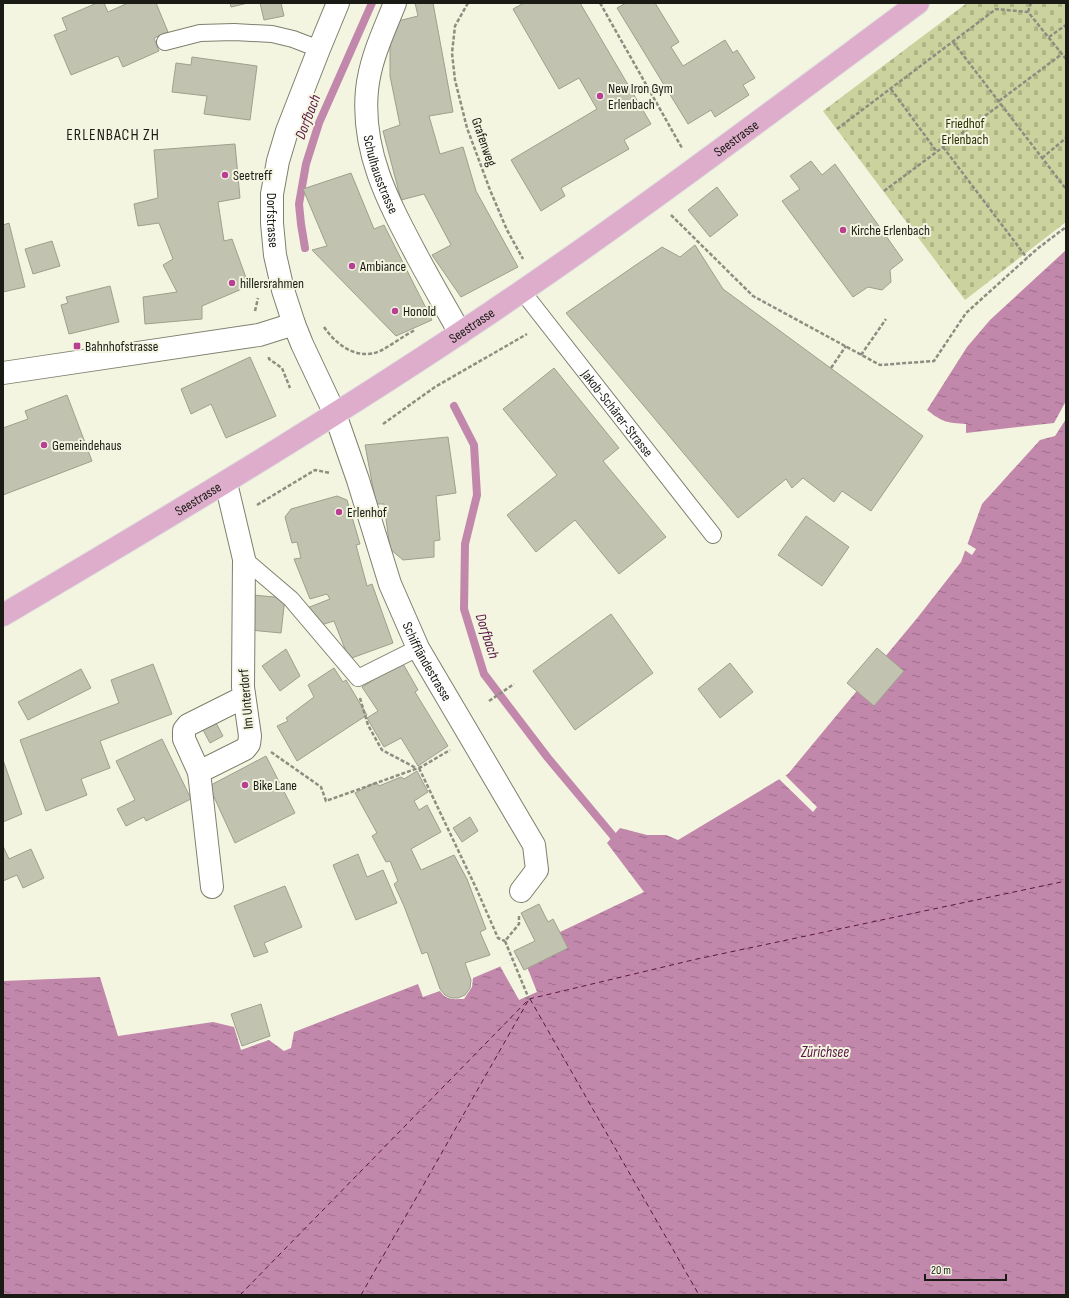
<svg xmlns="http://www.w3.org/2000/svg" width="1069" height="1298" font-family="'Sofia Sans Condensed',sans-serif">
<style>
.cemetery{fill:url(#cemetery-stones)}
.water{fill:url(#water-ripples)}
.pier{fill:#f3f5e1}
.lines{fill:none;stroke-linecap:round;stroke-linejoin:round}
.stream{stroke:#c288ab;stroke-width:8}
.ferry{stroke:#591444;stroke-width:1;stroke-dasharray:5 4;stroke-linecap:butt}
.building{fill:#c1c3b0;stroke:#9da08d}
.lane-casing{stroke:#7e806e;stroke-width:18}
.street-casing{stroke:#7e806e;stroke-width:24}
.primary-casing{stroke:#dfdfde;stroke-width:24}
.path{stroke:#8d8e81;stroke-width:2.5;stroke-dasharray:4 2;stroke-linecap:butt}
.lane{stroke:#fff;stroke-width:16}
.street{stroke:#fff;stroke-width:22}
.primary{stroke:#ddadcb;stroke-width:22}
.poi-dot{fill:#b93f92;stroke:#f3f5e1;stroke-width:1.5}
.labels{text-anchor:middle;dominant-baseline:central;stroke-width:4;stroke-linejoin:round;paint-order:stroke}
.poi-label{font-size:14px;fill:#1a1b14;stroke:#f3f5e1;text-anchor:start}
.park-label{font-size:14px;fill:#2d3000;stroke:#f3f5e1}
.street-label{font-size:14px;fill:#1a1b14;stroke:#f3f5e1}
.water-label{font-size:15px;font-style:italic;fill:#591444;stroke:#f3f5e1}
.quarter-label{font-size:16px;letter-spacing:1px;fill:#1a1b14;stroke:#f3f5e1}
</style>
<defs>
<pattern id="cemetery-stones" width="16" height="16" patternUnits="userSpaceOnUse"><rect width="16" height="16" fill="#ccd29d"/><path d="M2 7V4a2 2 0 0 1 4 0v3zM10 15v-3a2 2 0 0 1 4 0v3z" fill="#afb486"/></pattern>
<pattern id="water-ripples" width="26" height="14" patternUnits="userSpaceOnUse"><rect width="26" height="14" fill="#c288ab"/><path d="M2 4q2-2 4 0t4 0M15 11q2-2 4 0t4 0" fill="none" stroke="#9d6e8a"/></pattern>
</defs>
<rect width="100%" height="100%" fill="#f3f5e1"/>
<path class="cemetery" d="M967 3H1066V222L965 300 823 111Z"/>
<path class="water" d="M1066 250V401L1054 423 966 433V424C947 423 942 422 927 410L967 347 990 320Z
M1066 419V1295H3V981L100 977 118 1036 213 1022 234 1027 241 1050 269 1040 284 1051 291 1048 294 1032 418 984 423 997 440 991C447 1001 453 999 464 999L472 987 473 978 499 967 560 932 644 892 607 843 620 828 647 835H666L678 840 788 774 918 617 961 562 982 504 1040 440 1055 436Z"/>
<path class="pier" d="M966 543 976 549 972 555 963 549Z
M784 774 817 807 813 812 778 778Z
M522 954 537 992 519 1000 500 966Z"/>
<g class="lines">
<path class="stream" d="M305 248 301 224 299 204 306 164 319 123 372 3
M454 406 474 445 477 495 465 544 464 609 484 674 548 758 619 843"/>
<path class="ferry" d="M529 999 697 959 1066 881
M530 999 699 1295
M240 1295 529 999
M361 1295 528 1001"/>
</g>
<path class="building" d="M97 3H104L108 12 128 3H156L168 32 154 38 159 51 123 67 118 56 71 75 54 35 67 30 62 18Z
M230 3H248L231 7Z
M260 3H281L284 16 264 20Z
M415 3H433L453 112 429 116 440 154 463 147 476 191 518 267 461 297 432 255 451 245 424 194 401 200 383 131 400 125 390 76V23L418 16Z
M524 3H580L651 124 624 140 629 149 561 188 565 196 541 211 511 160 597 109 579 78 559 89 513 9Z
M626 3H655L679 42 671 47 683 66 725 40 733 53 737 50 755 78 743 85 749 95 715 117 711 110 688 124 617 8Z
M192 57 257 66 250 120 204 114 207 96 172 92 176 63 191 65Z
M235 144 240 198 218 202 224 241 232 239 249 286 202 306V319L145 324 143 297 177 292 163 265 173 259 159 223 138 226 134 204 158 198 154 150Z
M811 161 822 175 835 164 903 260 890 270 891 282 882 290 868 287 853 297 782 201 800 189 790 176Z
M351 173 374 229 384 225 432 320 396 336 312 250 327 246 303 189Z
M717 187 738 215 710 237 688 210Z
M9 223 25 287 3 292V225Z
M52 241 60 266 33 274 25 249Z
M695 245 723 289 923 436 871 511 842 491 834 502 803 478 792 488 786 479 738 518 566 313 662 247 680 257Z
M110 286 119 322 69 334 61 305 68 303 66 297Z
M250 357 276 416 226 438 211 404 191 414 181 389Z
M554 368 619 448 603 461 666 537 619 574 575 520 536 552 507 515 557 475 503 409Z
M67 395 92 461 3 495V428L28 419 25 411Z
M448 437 456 493 436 496 440 540 434 541V557L403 560 390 549 384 504H376L365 445Z
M337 496 347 500 360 544 356 545 367 586 372 584 393 643 349 659 334 621 321 625 307 608 330 599 327 594 310 599 294 559 301 558 297 542 292 543 285 517 291 509Z
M806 516 849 547 822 586 778 555Z
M253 595 285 598 281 633 250 630Z
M611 614 653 673 575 730 533 671Z
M877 648 904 671 874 706 847 683Z
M286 649 300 676 280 691 262 666Z
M402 662 418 690 415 692 448 746 418 766 401 738 384 747 367 718 378 711 362 687Z
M730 663 753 692 720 718 698 689Z
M153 664 172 714 100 741 110 768 81 779 87 795 46 811 20 740 119 703 111 680Z
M334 668 343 682 346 680 367 715 297 761 277 726 288 721 286 718 314 697 308 685Z
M81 669 91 688 28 720 18 702Z
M215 721 223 736 210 743 202 728Z
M162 739 191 799 146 821 144 817 126 826 117 809 135 800 116 761Z
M266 756 295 813 235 843 209 786Z
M3 760 22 814 3 822Z
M417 771 428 792 414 801 419 810 427 805 441 832 411 849 421 870 454 855 467 879 486 929 480 932 490 955 465 963 471 980 470 988 465 995 458 998H451L445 995 440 989 427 952 422 954 404 906 394 884 398 881 390 861 386 862 372 836 377 833 355 793 376 782 379 786 401 777 404 779Z
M470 817 478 831 462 842 453 828Z
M3 846 9 859 31 849 44 878 23 888 17 875 3 881Z
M358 854 367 877 383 870 397 903 356 920 333 865Z
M285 886 302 927 264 943 268 952 254 957 234 906Z
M539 904 548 922 553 919 568 948 524 970 514 951 535 941 521 913Z
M261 1004 270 1036 242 1046 231 1014Z"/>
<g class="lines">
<g class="lane-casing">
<g id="lane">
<path d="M165 42 200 33 234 32 272 34 293 39 319 49"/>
<path id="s1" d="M522 291 713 535"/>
<path d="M244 559 291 599 358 678 418 648"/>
</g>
</g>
<g class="street-casing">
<g id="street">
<path id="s2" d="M338 3 319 49 287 131 278 161 272 194V223L275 255 283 290 294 324 302 344 335 414 358 480 390 584 418 648 534 845 537 870 521 891"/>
<path id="s3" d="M395 3C384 31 370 59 367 90 361 152 389 203 417 256 431 282 446 308 460 333"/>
<path d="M3 373 259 335 294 324"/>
<path d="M199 772 184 739V730L188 725 244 697"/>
<path d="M212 887 199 772 245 749 249 744 250 736 243 687 244 559 226 483"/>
</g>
</g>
<g class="primary-casing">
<g id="primary">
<path id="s4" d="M3 615C157 524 311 432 460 333 617 229 767 115 918 3"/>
</g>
</g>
<path class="path" d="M468 3 455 26 452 53 455 80 467 128 490 190 507 230 523 259
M600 3 682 148
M1028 12 1031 3
M1049 37 1066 25
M953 42 1066 189
M891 89 937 152
M999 101 1062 54
M837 129 996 9 1028 12 1066 59
M943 147 1027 258
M1042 158 1066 138
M884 191 1001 104
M671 215 753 296 880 365 934 361 966 313 1037 249 1066 227
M255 311 258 298
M324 327C336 345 358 361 380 351 392 345 403 336 415 330
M861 355 886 319
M269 357V359L282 368 290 388
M831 368 846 346
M383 424 435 387 527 334
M257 505 315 470 330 473
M360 698 368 725 382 750 416 768
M489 701 514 684
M271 752 321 787 326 801 421 767 450 750
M419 768 477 890 498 938 505 941
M519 916V924L505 941 529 999"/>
<use href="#lane" class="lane"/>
<use href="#street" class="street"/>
<use href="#primary" class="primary"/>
</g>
<g class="poi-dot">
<circle cx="600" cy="96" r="4"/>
<circle cx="225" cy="175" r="4"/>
<circle cx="843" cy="230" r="4"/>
<circle cx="352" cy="266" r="4"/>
<circle cx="232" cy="283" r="4"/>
<circle cx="395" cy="311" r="4"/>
<rect x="73" y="342" width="8" height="8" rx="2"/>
<circle cx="44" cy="445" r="4"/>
<circle cx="339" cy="512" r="4"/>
<circle cx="245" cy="785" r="4"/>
</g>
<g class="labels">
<g class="poi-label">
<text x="608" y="88">New Iron Gym<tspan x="608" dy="16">Erlenbach</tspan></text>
<text x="233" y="175">Seetreff</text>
<text x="851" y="230">Kirche Erlenbach</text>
<text x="360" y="266">Ambiance</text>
<text x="240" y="283">hillersrahmen</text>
<text x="403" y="311">Honold</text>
<text x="85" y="346">Bahnhofstrasse</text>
<text x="52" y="445">Gemeindehaus</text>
<text x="347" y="512">Erlenhof</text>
<text x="253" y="785">Bike Lane</text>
</g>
<g class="park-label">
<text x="965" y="123">Friedhof<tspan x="965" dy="16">Erlenbach</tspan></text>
</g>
<g class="street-label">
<text stroke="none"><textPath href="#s4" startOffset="875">Seestrasse</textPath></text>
<text transform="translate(484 142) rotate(71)">Grafenweg</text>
<text stroke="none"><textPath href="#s3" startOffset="178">Schulhausstrasse</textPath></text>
<text stroke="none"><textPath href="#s2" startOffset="229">Dorfstrasse</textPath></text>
<text stroke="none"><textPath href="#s4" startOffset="551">Seestrasse</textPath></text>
<text stroke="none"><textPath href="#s1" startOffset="155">Jakob-Schärer-Strasse</textPath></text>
<text stroke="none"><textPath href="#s4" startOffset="227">Seestrasse</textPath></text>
<text stroke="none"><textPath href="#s2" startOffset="699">Schiffländestrasse</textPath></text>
<text transform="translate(246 699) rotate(-95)">Im Unterdorf</text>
</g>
<g class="water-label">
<text transform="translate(308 117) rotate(-69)">Dorfbach</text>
<text transform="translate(487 636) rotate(72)">Dorfbach</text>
<text x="825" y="1052">Zürichsee</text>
</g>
<g class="quarter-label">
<text x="113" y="135">ERLENBACH ZH</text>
</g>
</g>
<rect width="1069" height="1298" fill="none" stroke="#1a1b14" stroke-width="8"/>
<path d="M925 1274v6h81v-6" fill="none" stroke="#1a1b14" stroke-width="2"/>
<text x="931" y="1274" font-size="12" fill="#1a1b14" stroke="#f3f5e1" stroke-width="3" paint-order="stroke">20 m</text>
</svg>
